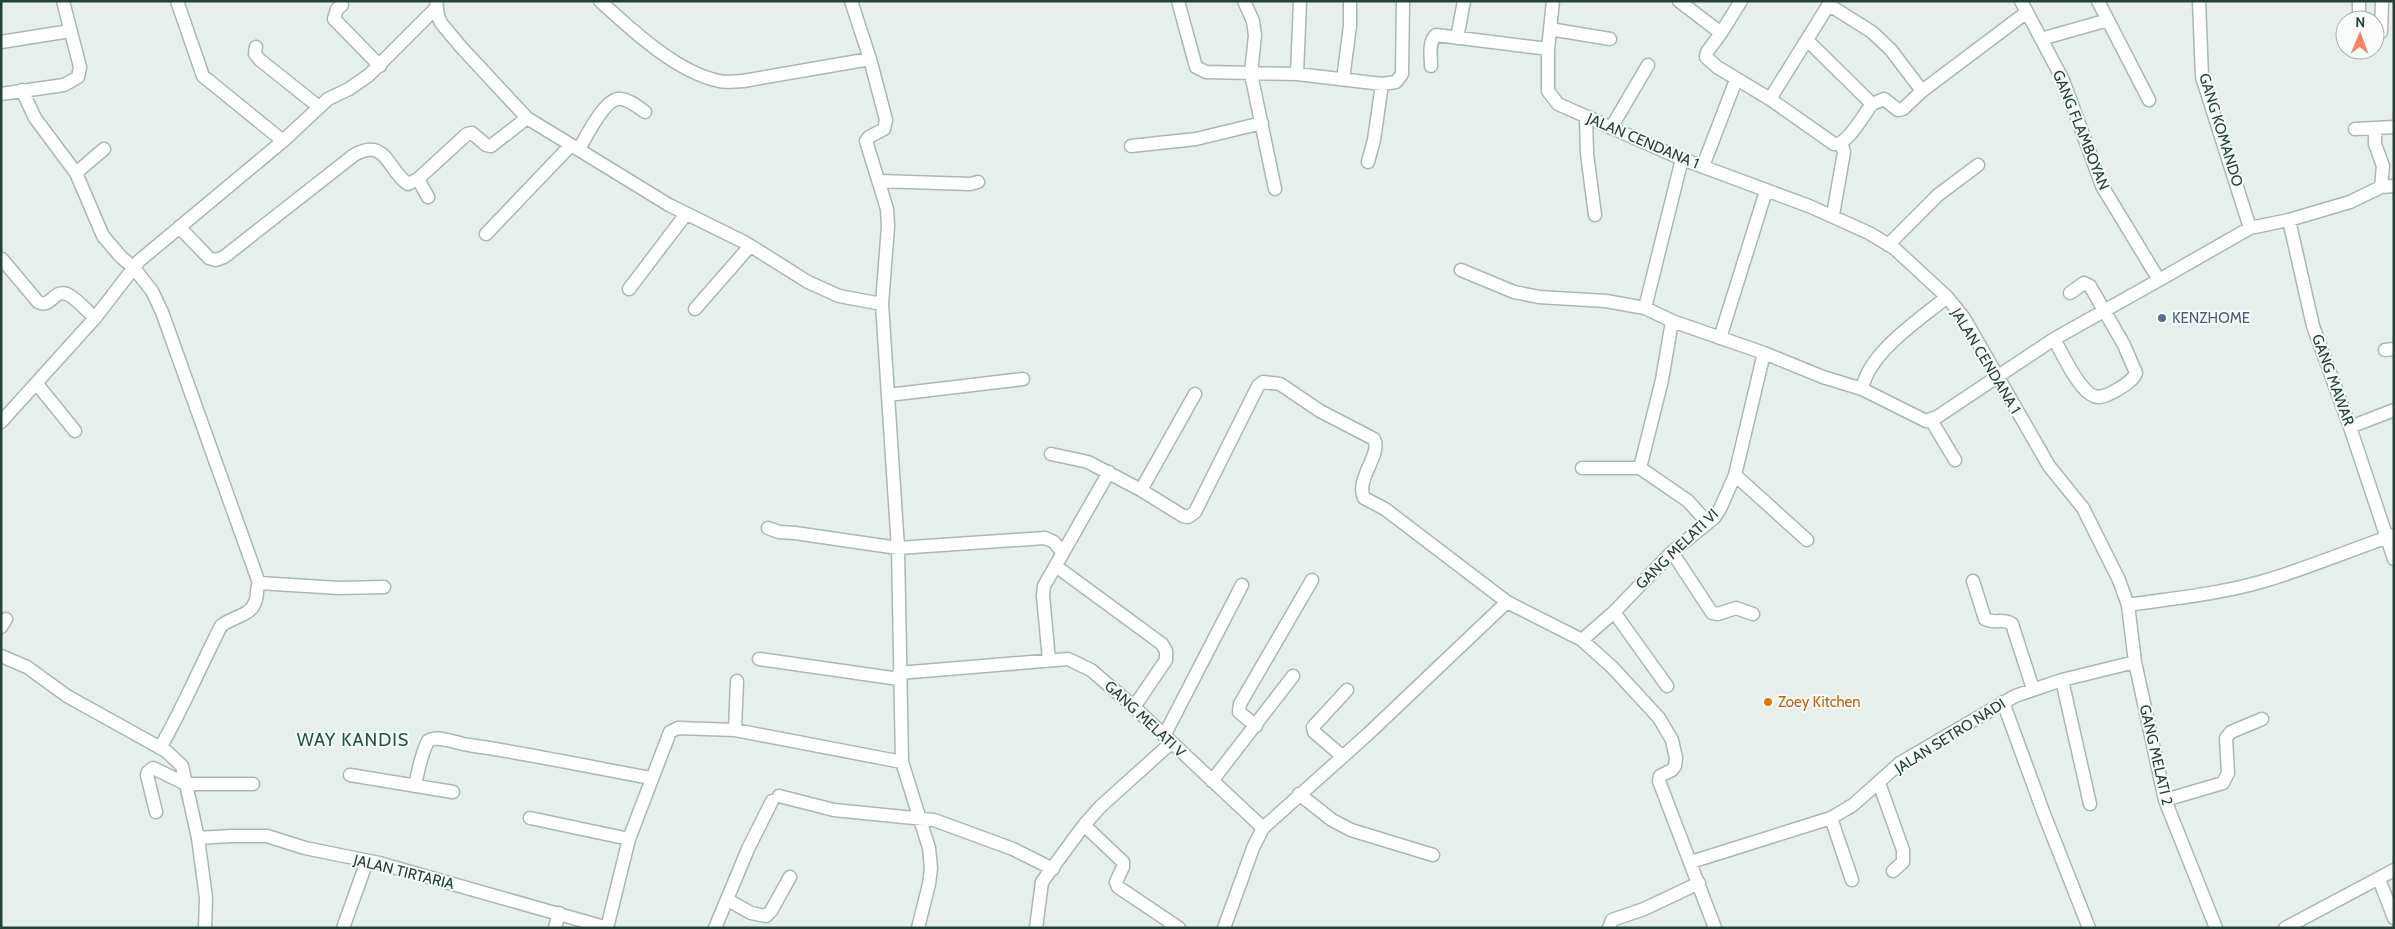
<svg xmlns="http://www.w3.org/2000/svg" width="2395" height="929" font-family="Cabin,sans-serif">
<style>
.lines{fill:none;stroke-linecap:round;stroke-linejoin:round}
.minor-casing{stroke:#a8b8b2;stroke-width:15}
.minor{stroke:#fff;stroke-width:12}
.service-dot{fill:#5c6f8a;stroke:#f7fbf9;stroke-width:2}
.food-dot{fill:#e8710a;stroke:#f7fbf9;stroke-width:2}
.labels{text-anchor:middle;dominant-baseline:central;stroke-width:4;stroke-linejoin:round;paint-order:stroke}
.street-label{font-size:15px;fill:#24423a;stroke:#f7fbf9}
.service-label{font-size:15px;fill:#4e5e75;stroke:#f7fbf9;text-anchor:start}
.food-label{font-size:15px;fill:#c56008;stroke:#f7fbf9;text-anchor:start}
.quarter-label{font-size:18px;letter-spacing:1px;fill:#1f5548;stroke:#f7fbf9}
</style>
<rect width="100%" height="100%" fill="#e6efeb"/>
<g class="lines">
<g class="minor-casing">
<path id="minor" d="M177 1 203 76 283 141
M436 1 438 16 441 23 461 47 527 118 669 205 746 243 808 282 839 296 882 304 898 548 902 762 929 848 931 868 929 884 918 928
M600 1C632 30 676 72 719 81 727 83 735 81 743 81L870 59
M851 1 870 59 886 120 884 129 869 137 866 141 887 209 888 226 882 304
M1178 1 1196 67 1206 72 1297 74 1382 84 1396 82 1402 74 1403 1
M1244 1 1253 21 1255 35 1251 74 1275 189
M1553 1 1548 49V91L1558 104 1682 159 1809 206 1869 233 1894 248 1947 297 1964 318 2049 466 2083 508 2119 580 2128 605 2135 662 2165 800 2216 928
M1679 1 1721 33 1707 52 1706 57 1717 67 1770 99 1834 144C1847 146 1864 114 1872 104
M2021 1 2063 80 2102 186 2159 280 2250 228 2289 220 2350 202 2381 187 2383 166 2375 144V128
M2098 1 2149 100
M2199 1 2202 77 2250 228
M342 5 337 9 334 19 380 66
M2359 20V1
M1550 29 1610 39
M2381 32 2382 1
M1721 33 1741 1
M1457 38 1464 1
M2041 39 2108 20
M1807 40 1872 104 1884 99 1898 110 1903 109 1922 91 1891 50 1872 32 1829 5
M1 42 70 31
M256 47 255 54 260 60 319 107
M1431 66C1431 56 1428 42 1436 35L1548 49
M1297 74 1300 1
M1343 79 1350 26V1
M22 90 35 118 76 173 103 236 121 257 134 268 152 291 162 312 259 583
M1922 91 2027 12
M1 94 64 85 78 77 80 67 63 1
M1770 99 1831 1
M1586 117 1587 154 1595 215
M1611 128 1648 65
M2355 129 2394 127
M1131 146 1196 139 1262 123
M579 149C586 137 606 96 621 99 630 100 638 107 645 112
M1682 159 1645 308 1672 321 1764 353 1823 377 1862 389 1926 421 1937 417 2054 339 2159 280
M1368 162 1374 140 1382 84
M1703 166 1736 80
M76 173 104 149
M879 181 970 184 978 182
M2381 187 2394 186
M428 197 418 179 467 134 472 133 486 145 491 146 527 118
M1833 215 1844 152 1841 143
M2289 220 2313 326 2350 427 2394 559
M179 227 209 258 216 260 224 257 354 155C387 137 387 170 408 184L418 179
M486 234 571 145
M1888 245 1938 195 1978 165
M2 259 38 302C51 309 53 289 67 294 76 298 87 311 95 318
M1461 270 1514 292 1539 297 1606 301 1645 308
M629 289 686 214
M695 309 750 246
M1720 338 1766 191
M2054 339C2062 353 2079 391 2094 396 2101 399 2109 394 2115 391 2122 387 2133 381 2136 373L2124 345 2090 286 2084 283 2070 293
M2385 350 2394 349
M37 384 75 431
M1862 389C1869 352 1919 320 1947 297
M888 395 1023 379
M1931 420 1955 460
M1 422 95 318 139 261 283 141 328 99 349 89 369 75 436 8
M2350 427 2394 410
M1051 454 1088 462 1141 490 1183 516 1188 517 1195 512 1258 386 1263 382 1280 384 1320 411 1374 439C1382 455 1355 479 1364 498L1385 509 1507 602 1582 640 1613 668 1659 718 1672 740 1676 758 1675 766 1672 770 1660 776 1659 781 1715 928
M1582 468H1640L1688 501 1707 522
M1640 468 1662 380 1672 321
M1735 475 1807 540
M1141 490 1195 394
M768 528 779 532 795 533 898 548 1045 538 1054 542 1063 553
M1672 552 1712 613 1718 614 1736 608 1753 614
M1057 567 1162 644 1166 651V660L1134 707
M1973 581 1985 619C1994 624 2004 618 2012 624L2033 689
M2128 605C2174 598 2220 594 2264 581 2308 568 2350 550 2394 535
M1614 612 1667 686
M1 627 6 619
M1582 640 1614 612 1672 552 1714 518 1720 509 1735 475 1764 353
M1 656 27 667 67 696 166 751 182 766 198 838 206 898 205 928
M759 659 899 679
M1049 660 1043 596 1044 586 1109 472
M899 673 1068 659 1091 670 1134 707 1263 828 1253 848 1224 928
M2062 680 2090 804
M2003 702 2044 814 2089 928
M1256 726 1239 712 1240 704 1312 580
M735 730 737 681
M1164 736 1242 585
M160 748C183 708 200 667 221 626 231 617 251 616 255 602 258 596 256 588 259 583L339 588 384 587
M1342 756 1314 732 1313 727 1347 690
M350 775 453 792
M1212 781 1293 676
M1879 783 1903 850V862L1893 871
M415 786C418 770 421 755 428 741 438 734 457 744 469 745 530 754 590 767 651 778
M1299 794 1332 820 1351 830 1433 855
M779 796 834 810 934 820 1013 849 1053 869
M2165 800 2223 783 2228 773 2226 738 2231 732 2262 719
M156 812 147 775 148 772 153 768 186 784H253
M530 818 629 839
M1831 818 1852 880
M1084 825 1123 862V867L1116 882 1118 887 1179 928
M1263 828 1368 734 1507 602
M198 838 231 836H267L305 848 379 863 608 928
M1691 862 1831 818 1853 805 1900 763 2015 696 2062 680 2135 662
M2379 879 2394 918
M728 900 751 913 766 916 771 911 790 877
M343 928 367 861
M555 928 559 913
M607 928 629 839 670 732 678 728 735 730 902 762
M715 928 748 849 772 801
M1036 928 1042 882 1084 825 1101 806 1171 743
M1609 928 1612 920 1644 909 1699 883
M2285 928 2394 870"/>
</g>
<use href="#minor" class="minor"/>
</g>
<circle class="service-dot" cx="2162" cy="318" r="5"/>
<circle class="food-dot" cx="1768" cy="702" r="5"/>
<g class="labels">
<g class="street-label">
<text transform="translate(2081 130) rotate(68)">GANG FLAMBOYAN</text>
<text transform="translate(2221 130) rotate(73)">GANG KOMANDO</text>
<text transform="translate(1643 141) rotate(23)">JALAN CENDANA 1</text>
<text transform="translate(1986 361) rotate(59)">JALAN CENDANA 1</text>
<text transform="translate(2333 380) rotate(70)">GANG MAWAR</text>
<text transform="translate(1677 549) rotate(-44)">GANG MELATI VI</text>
<text transform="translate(1145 719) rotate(43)">GANG MELATI V</text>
<text transform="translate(1950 736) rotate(-32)">JALAN SETRO NADI</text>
<text transform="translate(2156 755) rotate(77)">GANG MELATI 2</text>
<text transform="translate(404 872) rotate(14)">JALAN TIRTARIA</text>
</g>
<g class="service-label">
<text x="2172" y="318">KENZHOME</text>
</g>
<g class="food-label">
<text x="1778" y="702">Zoey Kitchen</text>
</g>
<g class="quarter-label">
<text x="353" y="740">WAY KANDIS</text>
</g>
</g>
<rect width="2395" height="929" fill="none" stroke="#24423a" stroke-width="5"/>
<g transform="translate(2360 35) rotate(1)"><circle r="24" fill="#f7fbf9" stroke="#a3b1ad"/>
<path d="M0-4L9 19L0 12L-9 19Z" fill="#f4845f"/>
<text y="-8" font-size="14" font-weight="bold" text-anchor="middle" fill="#24423a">N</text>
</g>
</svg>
